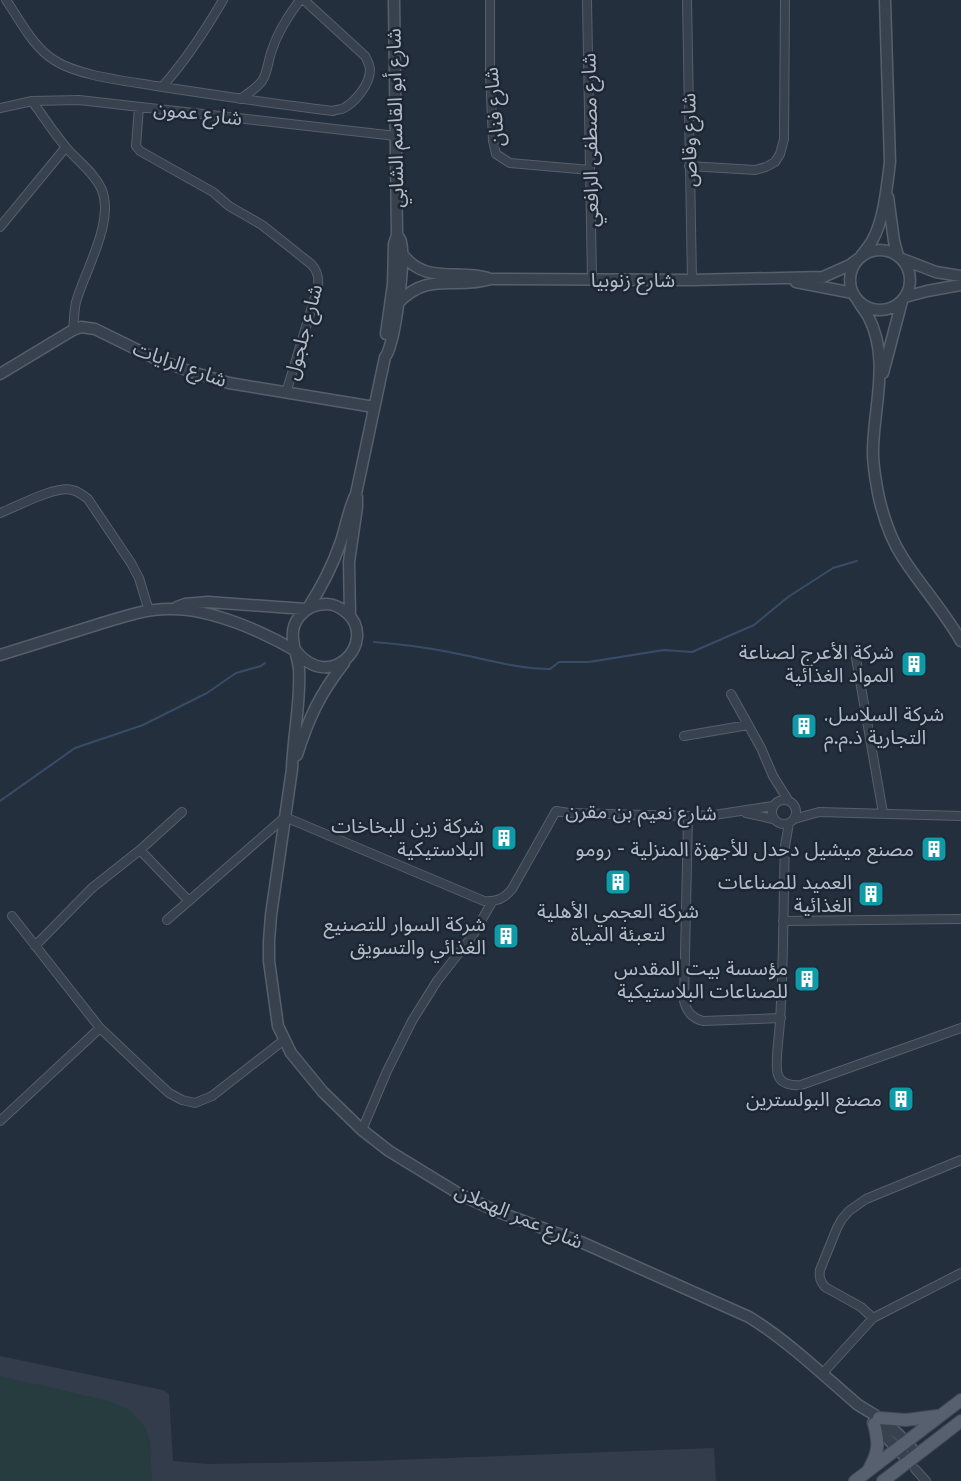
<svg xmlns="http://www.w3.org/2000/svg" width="961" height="1481" font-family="'Fira Sans','Noto Sans Arabic',sans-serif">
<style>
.airport{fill:#323c4b}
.green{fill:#263c3f}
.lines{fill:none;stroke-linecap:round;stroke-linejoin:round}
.stream{stroke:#394c67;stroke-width:2}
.minor-casing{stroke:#565f6c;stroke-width:10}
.tertiary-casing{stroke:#565f6c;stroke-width:13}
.primary-casing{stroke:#414a57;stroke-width:14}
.minor{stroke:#38414e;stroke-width:8}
.tertiary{stroke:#38414e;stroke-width:10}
.primary{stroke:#56606e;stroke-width:12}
.labels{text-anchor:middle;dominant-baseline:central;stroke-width:5;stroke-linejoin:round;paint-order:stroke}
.street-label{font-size:20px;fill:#b4bcc9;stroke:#1d2633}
.poi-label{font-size:20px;fill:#b4bcc9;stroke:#1d2633;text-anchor:end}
</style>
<rect width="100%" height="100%" fill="#242f3e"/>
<path class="airport" d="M0 1356 163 1390 169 1394 173 1461 208 1464 367 1461 714 1448 716 1481H0Z"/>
<path class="green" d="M0 1376 109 1401 129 1410 137 1417 146 1429 150 1442 152 1481H0Z"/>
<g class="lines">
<path class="stream" d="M374 642C399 644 424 647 449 652 483 658 516 669 550 669L559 662H589L664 650 692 652 754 625 788 597 833 568 857 561
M0 801 75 748 143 725 207 693 236 673 261 666 265 663"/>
<g class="minor-casing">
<path id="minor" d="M6 0C20 20 33 47 54 60 78 76 127 81 156 86 215 95 274 104 333 111 335 110 341 109 342 109 355 103 370 84 370 70 370 65 367 60 365 56L304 0
M490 0V74L493 141 496 154 510 163 590 170
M587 0 592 280
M687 0 692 280
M162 87C186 60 205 31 223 0
M240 99C247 94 256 89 262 81 268 72 268 60 272 50 278 31 288 16 300 0
M32 101C43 116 53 132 65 146 76 160 93 171 101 188 116 220 85 270 76 302 74 311 74 321 73 330
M139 107 136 146 140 151 213 192 229 206 262 225 311 264C318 271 319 278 318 287L286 393
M0 108 32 101 79 100 396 136
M689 166 755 170 766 167 775 162 780 154 784 139 785 0
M0 227 66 147
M0 513C16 507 56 485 72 490 78 491 83 495 88 499L131 563 139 578 149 611
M856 658 883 813
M731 694 761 748 773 776 788 800
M684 736 748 725
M772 812a12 12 0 1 1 24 0a12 12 0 1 1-24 0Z
M746 813 773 819
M688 816 684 1001C687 1012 692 1018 703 1021L781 1018
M794 819 819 812 961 816
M789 823 785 846C783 904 784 962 780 1020 780 1032 774 1064 778 1075 781 1084 792 1086 801 1085L961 1028
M140 850 188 900
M12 916 100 1028 157 1082 169 1093 182 1100 195 1103 212 1096 284 1040
M167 920 285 817 484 901C496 902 504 899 512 889L556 811 569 813 688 816 714 815 773 806
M783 921 961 919
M35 946 92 888 140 850 182 812
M0 1121 100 1028
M362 1130 387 1071 412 1021 437 981 473 935 492 902
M873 1318 861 1307 825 1287C820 1281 819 1277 820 1270L837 1228 842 1219 849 1211 866 1199 961 1160
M823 1373 873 1318 961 1273
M915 1469 926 1481"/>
</g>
<g class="tertiary-casing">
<path id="tertiary" d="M888 197 894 241 898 256
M850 280a30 30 0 1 1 60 0a30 30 0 1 1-60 0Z
M401 252C423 285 456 269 488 278
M861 256C865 251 869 246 872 241 884 220 887 186 890 162L885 0
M902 259 936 272 961 276
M796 282 853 293
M905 297 927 291 961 285
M858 301C861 306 865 311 868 316 891 359 873 408 873 452 873 467 876 483 879 498 884 519 891 540 903 558 921 586 944 611 961 641
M399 302C430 271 454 290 491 279L692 280 823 277 850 265 858 259
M386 334 393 284 394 244 397 235 394 0
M883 373 902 301
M0 374 73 330 81 327 95 329 156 359 192 372 229 383 374 407
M177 607 185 604 208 602 306 609
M308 608C321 588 332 567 340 544 346 527 348 510 356 494L385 357C395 346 407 253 400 239 399 237 398 236 397 235
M350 616 349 562 357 507V497
M296 651C331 694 378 641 347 613 341 608 334 604 327 604 316 604 306 608 299 617 286 633 297 651 299 669 301 702 293 736 292 769L271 915 269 941V961L278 1026 291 1053 323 1092 362 1130 389 1151 461 1195 501 1213 581 1242 749 1317C788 1341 822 1374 857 1404 864 1409 873 1413 880 1419 894 1429 906 1441 917 1455
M0 655C32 645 64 635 96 625 120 618 146 608 172 609 211 609 262 631 296 651
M297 755C309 717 320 694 344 663
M873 1423 909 1461"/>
</g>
<g class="primary-casing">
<path id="primary" d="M879 1418 906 1420 937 1416
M869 1469C879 1452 879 1443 874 1424
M855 1481 961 1400
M883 1481 961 1421"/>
</g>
<use href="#minor" class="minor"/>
<use href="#tertiary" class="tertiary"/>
<use href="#primary" class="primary"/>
</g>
<defs>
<g id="building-square" transform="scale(1.35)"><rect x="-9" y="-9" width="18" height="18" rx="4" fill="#0f9aa8" stroke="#1d2633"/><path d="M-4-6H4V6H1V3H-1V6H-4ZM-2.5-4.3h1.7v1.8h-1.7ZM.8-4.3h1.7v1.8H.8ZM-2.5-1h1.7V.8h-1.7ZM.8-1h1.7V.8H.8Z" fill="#fff"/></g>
</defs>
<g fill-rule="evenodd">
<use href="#building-square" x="914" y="664"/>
<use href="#building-square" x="804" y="726"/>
<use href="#building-square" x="504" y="838"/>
<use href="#building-square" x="934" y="849"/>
<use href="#building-square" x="618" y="882"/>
<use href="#building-square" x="871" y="894"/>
<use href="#building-square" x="506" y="936"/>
<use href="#building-square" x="807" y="979"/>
<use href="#building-square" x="901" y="1099"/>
</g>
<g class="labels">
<g class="street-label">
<text transform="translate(494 107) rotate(-95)">شارع فنان</text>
<text transform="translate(198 113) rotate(7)">شارع عمون</text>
<text transform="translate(395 118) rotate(-91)">شارع أبو القاسم الشابي</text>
<text transform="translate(590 140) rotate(-91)">شارع مصطفى الرافعي</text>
<text transform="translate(689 140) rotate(-91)">شارع وقاص</text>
<text x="633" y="280">شارع زنوبيا</text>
<text transform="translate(303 332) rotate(-75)">شارع جلجول</text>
<text transform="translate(180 364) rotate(20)">شارع الرايات</text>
<text transform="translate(641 812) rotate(1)">شارع نعيم بن مقرن</text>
<text transform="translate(519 1216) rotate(23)">شارع عمر الهملان</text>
</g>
<g class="poi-label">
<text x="894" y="652">شركة الأعرج لصناعة<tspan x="894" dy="23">المواد الغذائية</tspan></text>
<text x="824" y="714" text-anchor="start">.شركة السلاسل<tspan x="824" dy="23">التجارية ذ.م.م</tspan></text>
<text x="484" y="826">شركة زين للبخاخات<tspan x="484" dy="23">البلاستيكية</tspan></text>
<text x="914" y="849">مصنع ميشيل دحدل للأجهزة المنزلية - رومو</text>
<text x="852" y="882">العميد للصناعات<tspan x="852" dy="23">الغذائية</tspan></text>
<text x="618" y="911" text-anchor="middle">شركة العجمي الأهلية<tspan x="618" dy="23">لتعبئة المياة</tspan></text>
<text x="486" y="924">شركة السوار للتصنيع<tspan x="486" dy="23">الغذائي والتسويق</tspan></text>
<text x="788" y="968">مؤسسة بيت المقدس<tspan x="788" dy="23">للصناعات البلاستيكية</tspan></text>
<text x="882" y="1099">مصنع البولسترين</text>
</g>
</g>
</svg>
